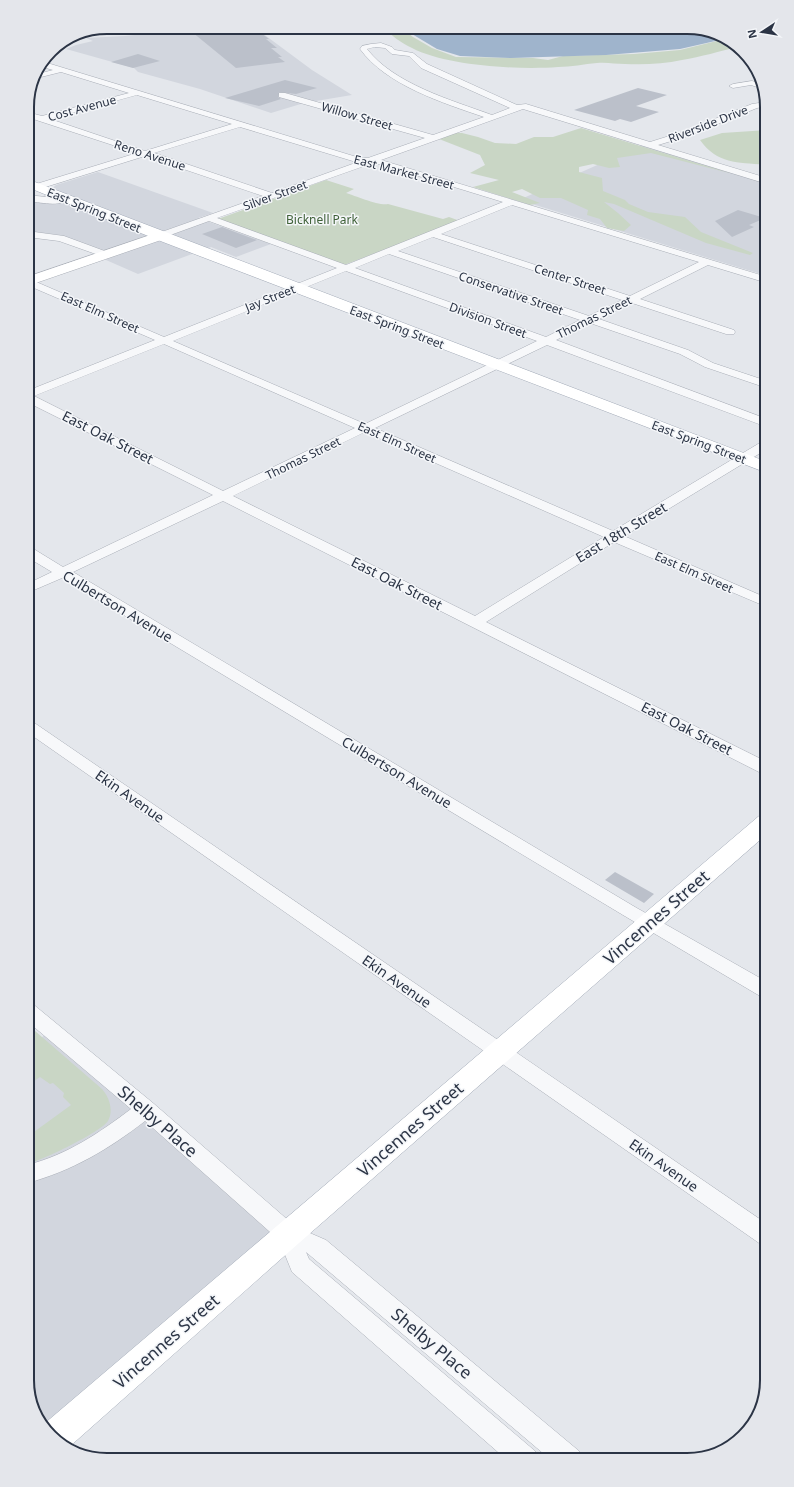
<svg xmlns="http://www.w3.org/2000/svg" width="794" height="1487" font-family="'Noto Sans',sans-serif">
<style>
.built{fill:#d2d6de}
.green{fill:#c9d6c5}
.water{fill:#9fb4cc}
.building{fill:#bbc0ca}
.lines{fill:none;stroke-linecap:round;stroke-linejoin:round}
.street-casing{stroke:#a9aeb7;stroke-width:1}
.secondary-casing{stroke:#a9aeb7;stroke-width:1}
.primary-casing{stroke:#a3abb8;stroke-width:1}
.street{fill:#f7f8fa;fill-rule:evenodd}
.secondary{fill:#fff;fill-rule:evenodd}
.primary{fill:#fff;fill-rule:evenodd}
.labels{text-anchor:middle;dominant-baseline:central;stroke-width:3;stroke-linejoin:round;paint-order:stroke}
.far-street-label{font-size:12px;fill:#2b3445;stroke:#f4f6f9}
.far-park-label{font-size:12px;fill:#3f6138;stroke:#f4f6f9}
.street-label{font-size:14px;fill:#2b3445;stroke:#f4f6f9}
.near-street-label{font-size:17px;fill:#2b3445;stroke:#f4f6f9}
.rim{fill:none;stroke:#2b3445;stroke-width:2}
</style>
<rect width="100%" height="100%" fill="#e4e7ec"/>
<path class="built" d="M210 27H254L312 70 352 95 304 103 271 113 200 89 138 72 134 68 66 49 76 45 93 41 86 38 125 36Z
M642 145 767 184V276L519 200Z
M98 172 213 213 198 218 271 244 236 257 211 247 138 274 106 260 104 251 60 235 27 231V201L37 202 56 185Z
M51 1030 288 1234 54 1436 33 1411 27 1380V1049Z"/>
<path class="green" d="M382 27H408L405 31 413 37 432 48 456 57 533 58 548 60 563 56 634 54 680 50 725 39 736 43 738 47C720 51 701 57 682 60 664 64 643 65 625 64 615 64 607 62 597 63 584 64 571 67 558 67 519 70 446 66 412 48 401 43 391 35 382 27Z
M658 27H693L698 29 674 33 660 30Z
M581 128 733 174 651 153 617 158 620 167 609 168 593 164 579 167V172L602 178 603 191 625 200 629 204 648 212 685 217 701 232 753 253 750 255 706 243 614 204 604 202 618 213 631 225 624 231 607 228 600 219 587 215 588 210 561 198H540L522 189 512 192 540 203 530 205 473 187 499 180 470 173 485 165 480 155 439 139 453 133H462L478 137 495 143 516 144 534 137H553Z
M767 130V165C739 162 718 165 700 140L722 133Z
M326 180 354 189 346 193C356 196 379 206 388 204L443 219 449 217 460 221 344 265 218 219Z
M27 1024 102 1089C109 1097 114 1110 108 1121 101 1132 41 1161 27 1164V1137L71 1105 63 1097 64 1093 53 1083 50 1084 40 1077 27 1086Z"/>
<path class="water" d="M409 27H658L660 30 674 33 698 29 709 33 705 35 724 39 680 49 606 55 511 58 460 56 437 49 407 31Z"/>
<path class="building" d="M242 27H253L269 39H266L277 48H271L282 57H278L285 62 236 68 192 32Z
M138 54 160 61 133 68 111 62Z
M285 80 317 88 296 94 279 92 278 97 281 99 259 106 225 98Z
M638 88 667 95 636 106 659 112 631 122 620 119 615 121 574 110Z
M738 210 765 218 749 225 754 227 732 237 715 221Z
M222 227 235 232 257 240 236 248 202 234Z
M615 872 654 894 644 903 605 880Z"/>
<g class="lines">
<g class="street-casing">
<path id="street" d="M371 44 381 43 392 47 395 50 413 53 427 64 517 105 526 104 650 142 682 132 752 104 766 102 767 106 757 108 688 136 658 145 767 178V184L523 109 381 160 767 277V283L708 265 640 299 734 330 735 332 734 334H726L632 303 599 319 688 350 713 363 767 381V388L705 367 680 354 590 323 556 340 767 419V427L547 345 375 428 613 531 763 441 767 440V449L624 536 767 598V607L614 542 486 622 767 762V774L761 773 223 501 73 572 635 907 767 982V998L760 996 623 915 62 578 27 593V584L52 572 27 557V547L32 548 63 567 213 495 27 402V391L155 340 27 285V278L164 337 337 268 209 221 162 238H156L154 236 156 234 263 196 145 156 39 189H33L32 187 33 185 137 153 27 117V112L42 116 129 93 61 72 33 79 34 75 53 70 39 66 42 62H44L360 158H368L425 138 279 97V93H285L433 135 484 117C443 103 386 85 360 49L362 46ZM375 47 385 48 392 54 409 56 421 68 510 108 492 115C451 100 394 84 367 49ZM137 95 232 124 145 151 50 119ZM240 127 356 162H358L272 193 154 153ZM370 164H379L503 202 346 265 217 218ZM512 205 699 262 630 296 441 234ZM433 237 622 300 589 316 398 251ZM389 254 580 320 546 337 355 268ZM346 271 537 341 365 424 173 341ZM164 344 355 428 223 491 34 396ZM365 432 604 537 475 616 233 496Z
M752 81 763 84V89L751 85 733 88 729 86 733 84Z
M27 195 56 198 66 195 70 198C60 208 40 202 27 201Z
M27 231 64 236 110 253 112 255 107 258 59 241 27 237Z
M27 720 33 722 767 1224V1246L759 1243 27 732Z
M27 1003 34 1005 153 1103 296 1227 326 1240 579 1451 583 1460H551L306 1252 309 1259 535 1451 539 1460H507L292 1272 279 1240 145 1121C109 1149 72 1171 27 1183V1165C67 1155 99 1133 131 1109L27 1021Z"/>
</g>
<g class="secondary-casing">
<path id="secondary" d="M159 232 164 233 165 236 164 239 27 286V277Z"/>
</g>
<g class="primary-casing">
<path id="primary" d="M27 179 767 462V473L163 242 27 187Z
M767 813V834L299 1243 68 1448 62 1446 44 1424 759 816Z"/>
</g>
<use href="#street" class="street"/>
<use href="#secondary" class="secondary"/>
<use href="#primary" class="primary"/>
</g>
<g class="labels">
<g class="far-street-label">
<text transform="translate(82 108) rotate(-15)">Cost Avenue</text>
<text transform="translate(357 116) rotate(16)">Willow Street</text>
<text transform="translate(708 124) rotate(-21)">Riverside Drive</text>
<text transform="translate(150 155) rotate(18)">Reno Avenue</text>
<text transform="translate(404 172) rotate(15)">East Market Street</text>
<text transform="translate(275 195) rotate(-20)">Silver Street</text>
<text transform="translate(94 210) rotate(22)">East Spring Street</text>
<text transform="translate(570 279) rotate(18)">Center Street</text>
<text transform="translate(511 293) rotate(19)">Conservative Street</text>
<text transform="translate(270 298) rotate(-22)">Jay Street</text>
<text transform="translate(100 312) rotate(24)">East Elm Street</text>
<text transform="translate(594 317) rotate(-26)">Thomas Street</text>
<text transform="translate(488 320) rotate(20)">Division Street</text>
<text transform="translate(397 327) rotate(21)">East Spring Street</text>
<text transform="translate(397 442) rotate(24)">East Elm Street</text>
<text transform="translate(699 442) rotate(21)">East Spring Street</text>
<text transform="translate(303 458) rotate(-26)">Thomas Street</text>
<text transform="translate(694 572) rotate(24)">East Elm Street</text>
</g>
<g class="far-park-label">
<text x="322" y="219">Bicknell Park</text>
</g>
<g class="street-label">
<text transform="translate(108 437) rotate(27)">East Oak Street</text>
<text transform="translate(621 532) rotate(-31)">East 18th Street</text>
<text transform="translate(397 583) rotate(27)">East Oak Street</text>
<text transform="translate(118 606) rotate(31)">Culbertson Avenue</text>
<text transform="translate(687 728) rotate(27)">East Oak Street</text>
<text transform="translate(397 772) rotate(31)">Culbertson Avenue</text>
<text transform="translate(130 796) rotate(35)">Ekin Avenue</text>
<text transform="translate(397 981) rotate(35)">Ekin Avenue</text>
<text transform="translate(664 1165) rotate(35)">Ekin Avenue</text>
</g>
<g class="near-street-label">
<text transform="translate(656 917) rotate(-41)">Vincennes Street</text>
<text transform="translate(158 1121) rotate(41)">Shelby Place</text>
<text transform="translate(410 1129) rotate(-41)">Vincennes Street</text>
<text transform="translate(166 1341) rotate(-41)">Vincennes Street</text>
<text transform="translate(432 1343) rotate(40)">Shelby Place</text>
</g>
</g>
<path d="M0 0H794V1487H0ZM107 34H687A73 73 0 0 1 760 107V1380A73 73 0 0 1 687 1453H107A73 73 0 0 1 34 1380V107A73 73 0 0 1 107 34Z" fill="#e4e6eb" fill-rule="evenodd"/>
<path class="rim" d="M107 34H687A73 73 0 0 1 760 107V1380A73 73 0 0 1 687 1453H107A73 73 0 0 1 34 1380V107A73 73 0 0 1 107 34Z"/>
<g transform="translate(762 32) rotate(258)" stroke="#f4f6f9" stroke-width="3" paint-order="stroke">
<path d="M0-3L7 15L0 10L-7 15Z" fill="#2b3445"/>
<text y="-6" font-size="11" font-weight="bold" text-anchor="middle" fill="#2b3445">N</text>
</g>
</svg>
